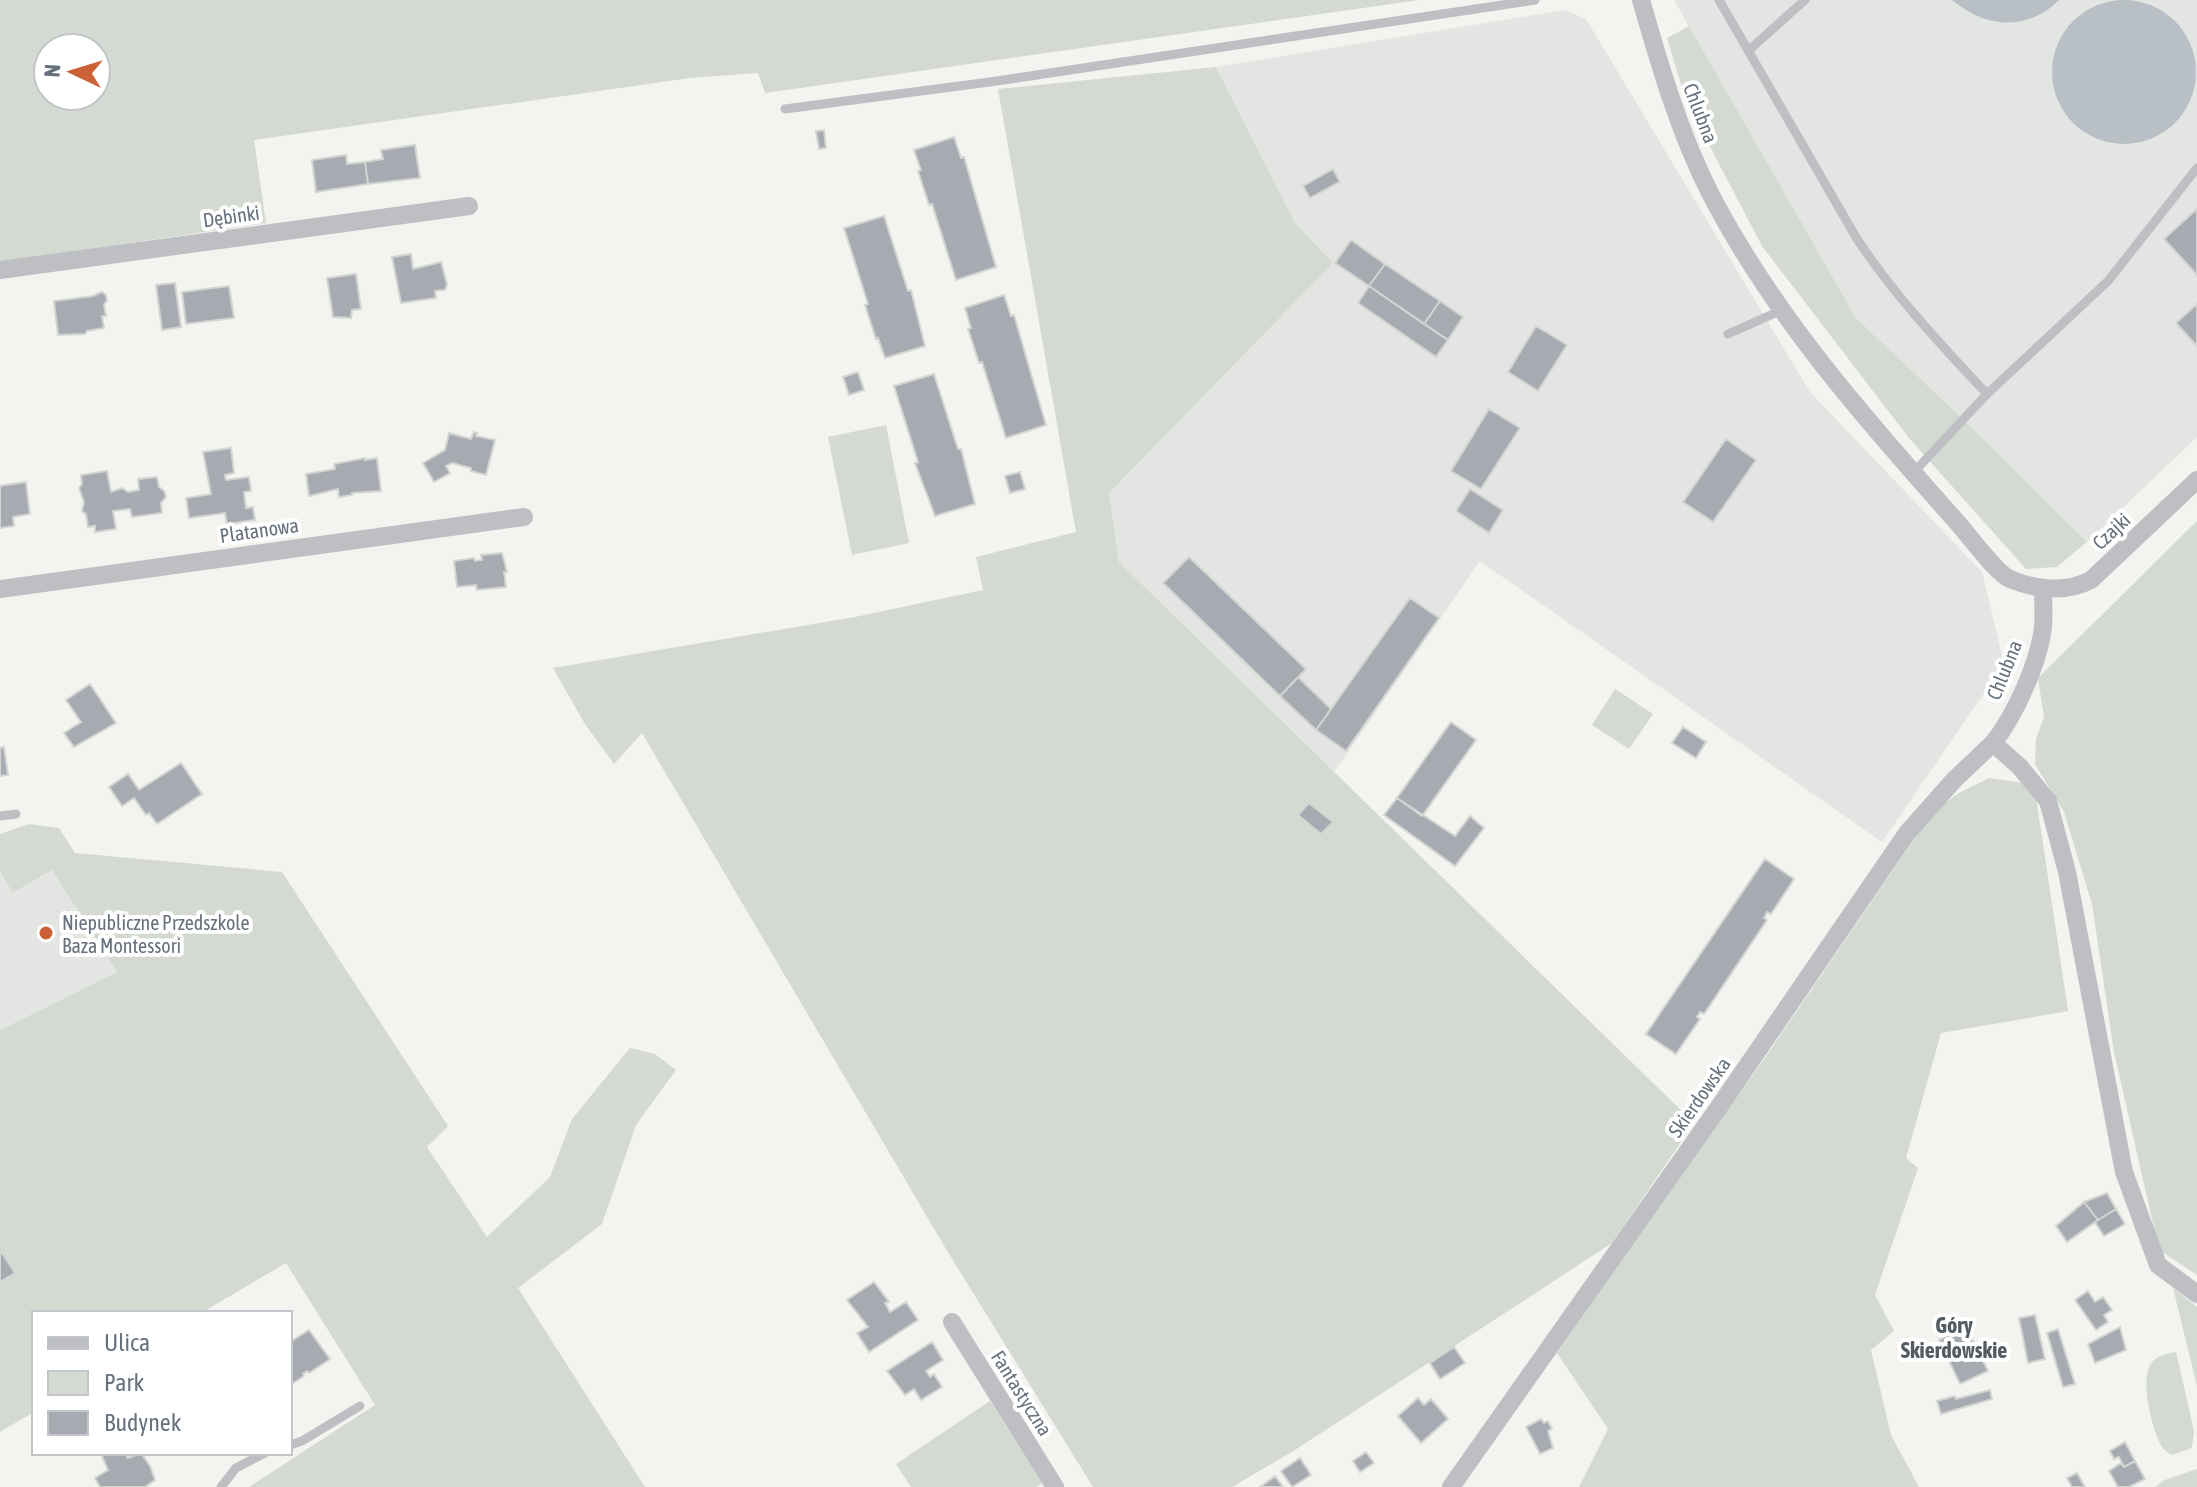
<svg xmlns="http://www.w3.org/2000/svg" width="2197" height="1487" font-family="'Asap Condensed',sans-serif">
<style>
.built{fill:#e3e5e3}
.green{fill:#d4d9d1;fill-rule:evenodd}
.water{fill:#b8c0c5}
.building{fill:#a6abb1;stroke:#d4d4d2;stroke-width:2}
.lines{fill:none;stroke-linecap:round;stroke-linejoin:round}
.lane{stroke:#bdbfc3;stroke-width:9}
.street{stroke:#bdbfc3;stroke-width:18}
.poi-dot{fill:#cc6137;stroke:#fff;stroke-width:3}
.labels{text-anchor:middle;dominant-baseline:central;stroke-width:8;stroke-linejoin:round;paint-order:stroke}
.street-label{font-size:20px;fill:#66717d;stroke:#fff}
.poi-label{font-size:20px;fill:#66717d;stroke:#fff;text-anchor:start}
.neighbourhood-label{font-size:22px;font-weight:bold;fill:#535b63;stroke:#fff}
</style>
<rect width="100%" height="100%" fill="#f3f3f0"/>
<path class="built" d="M1674 0H2197V437L2087 542 1964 420 1856 318Z
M1565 10 1586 19 1810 392 1982 572 2004 664 1882 842 1480 561 1334 772 1119 562 1109 493 1333 263 1295 223 1216 67Z
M52 870 117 972 0 1030V873L14 893Z"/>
<path class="green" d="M0 0H1419L765 93 758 73 690 78 254 140 266 223 0 262ZM48 48H96V96H48Z
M1689 26 1856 318 1964 420 2087 542 2057 567 2026 569 1909 438 1762 246 1686 101 1667 38Z
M1216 67 1295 223 1333 263 1109 493 1119 562 1694 1123 1612 1243 1295 1450 1232 1487H1093L946 1249 642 733 614 764 585 724 553 668 855 617 983 590 976 557 1076 532 998 89Z
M886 425 909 543 852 555 828 437Z
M2197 521V1275L2159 1250 2114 1052 2092 904 2064 812 2035 764 2036 739 2044 717 2038 678Z
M1615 689 1653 714 1629 749 1592 725Z
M1989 778 2030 784 2036 797 2068 1011 1941 1033 1906 1158 1918 1168 1875 1295 1894 1331 1871 1350 1891 1435 1919 1487H1579L1608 1429 1557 1353 1662 1200 1762 1062 1932 813 1957 794Z
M29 824 59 828 75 853 282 872 448 1126 427 1147 487 1237 550 1177 572 1119 630 1048 655 1054 676 1070 636 1125 602 1224 518 1288 645 1487H249L375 1405 286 1263 201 1313H34V1412L0 1432V1030L117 972 52 870 13 893 0 872V834Z
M2173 1288 2197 1307V1386Z
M2176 1352 2194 1431 2192 1448 2172 1455C2168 1453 2164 1450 2162 1447 2152 1431 2138 1376 2153 1361 2158 1355 2169 1353 2176 1352Z
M990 1401 1042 1483 1037 1487H911L896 1464Z
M2197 1469V1487H2155L2165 1480Z"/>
<path class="water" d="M2052 72a72 72 0 1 1 144 0a72 72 0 1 1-144 0Z
M1952 0H2059C2027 32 1985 28 1952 0Z"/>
<path class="building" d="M824 130 826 148 819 149 816 131Z
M954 137 961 158 964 157 996 267 956 280 932 204 929 205 918 171 921 170 914 150Z
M415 145 420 178 368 184 365 162 383 159 381 150Z
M346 155 347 164 365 162 368 184 316 192 312 160Z
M1333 169 1340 182 1310 198 1303 186Z
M2197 209V275L2164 239Z
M884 216 908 291 911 290 925 346 885 358 878 338 876 339 865 305 868 304 844 228Z
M1351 240 1385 264 1369 286 1335 263Z
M411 254 413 269 441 262 447 284 445 290 435 291 436 298 401 303 392 257Z
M1385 264 1440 301 1424 324 1369 286Z
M356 274 361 309 352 310 351 318 333 317 327 278Z
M175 283 181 327 162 330 156 285Z
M229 286 234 318 186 324 182 292Z
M1369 286 1448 340 1436 357 1358 303Z
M102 292 106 295 107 301 104 304 106 316H102L104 328 87 331 85 334 58 335 54 301 93 296Z
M1004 295 1011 316 1014 315 1046 425 1006 438 982 362 979 363 968 329 971 328 965 308Z
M1440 301 1463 317 1448 340 1424 324Z
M2197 304V346L2176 323Z
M1536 326 1567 345 1538 391 1508 372Z
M858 372 864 390 849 395 843 377Z
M934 374 958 449H961L975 504 935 516 915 463 918 462 894 386Z
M1489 409 1520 428 1481 489 1451 471Z
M474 432 477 433 476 436 495 440 486 475 471 471V468L452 463 446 466 450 473 434 482 423 463 445 450 449 433 471 439Z
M1726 439 1756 460 1713 522 1683 502Z
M231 448 234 473 225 475 226 480 249 477 251 491 244 492 246 508 253 507 255 520 227 524 225 513 189 518 186 498 211 494 203 452Z
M365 458V460L377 458 381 491 352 493V495L339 497 338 489 309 496 306 474 335 469 334 464Z
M107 471 111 492 122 488 128 492 139 490 138 479 157 477 159 487 164 491 166 497 161 503 162 513 132 517 130 509 113 511 116 529 95 532V526L88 527 86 514 82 511 84 502 79 488 82 484 81 475Z
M1020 472 1025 489 1010 493 1005 476Z
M26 482 30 514 13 517 14 526 0 528V486Z
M1470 489 1503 510 1489 533 1456 511Z
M502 553 507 572H504L506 587 477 590 476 585 457 587 454 561 474 558 475 561 482 560 481 555Z
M1189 557 1306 669 1280 696 1163 583Z
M1410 598 1439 618 1346 751 1316 730Z
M1298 677 1331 709 1316 730 1280 696Z
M90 684 116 723 74 747 64 733 81 722 66 700Z
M1451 722 1476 740 1422 816 1397 798Z
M1683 727 1706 742 1696 758 1672 743Z
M4 747 8 775 0 776V748Z
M181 763 202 794 157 824 149 813 146 815 134 798 122 806 109 787 128 774 139 790Z
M1397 798 1455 836 1470 816 1484 828 1455 866 1384 815Z
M1309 803 1333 822 1321 834 1298 815Z
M1765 859 1794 879 1771 914 1767 912 1764 918 1767 920 1704 1014 1700 1012 1697 1017 1700 1019 1676 1054 1646 1034Z
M2107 1193 2116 1209 2098 1220 2084 1202Z
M2084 1202 2098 1220 2067 1242 2056 1226Z
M2116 1209 2125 1224 2104 1236 2095 1222Z
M0 1250 15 1273 0 1282Z
M874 1282 889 1302 885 1303 890 1312 906 1302 918 1320 869 1352 857 1333 868 1327 847 1300Z
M2088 1291 2095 1302 2103 1297 2112 1310 2104 1315 2108 1322 2096 1330 2075 1300Z
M2035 1315 2045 1359 2028 1363 2019 1318Z
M1966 1326 1988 1371 1960 1384 1939 1340Z
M2120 1327 2126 1350 2095 1363 2088 1344Z
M2058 1329 2075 1384 2063 1387 2047 1333Z
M309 1330 330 1359 309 1373 307 1371 303 1374 304 1376 290 1385V1342Z
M932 1342 943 1360 926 1371 930 1377 934 1374 942 1387 921 1400 914 1389 905 1395 887 1371Z
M1454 1347 1465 1363 1440 1379 1430 1363Z
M1990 1390 1992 1399 1941 1414 1937 1401 1955 1396 1956 1399Z
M1418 1398 1424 1405 1431 1399 1448 1419 1421 1443 1398 1416Z
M1541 1419 1544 1423 1548 1421 1552 1429 1548 1431 1553 1448 1540 1454 1526 1427Z
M2125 1442 2135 1461 2124 1467 2119 1457 2114 1459 2110 1451Z
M1366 1452 1374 1463 1360 1472 1353 1461Z
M107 1453H124L128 1458 141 1453 150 1466 155 1480 145 1487H100L95 1478 108 1470 102 1456Z
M1300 1458 1311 1475 1292 1487 1281 1471Z
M2135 1461 2145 1479 2129 1487H2118L2109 1471 2121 1463 2124 1467Z
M2077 1473 2085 1487H2072L2067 1478Z
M1275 1476 1283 1487H1260Z"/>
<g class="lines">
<path class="lane" d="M1719 0 1857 239C1895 296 1941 345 1987 394
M1748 51 1805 0
M785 109 997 81 1535 0
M1728 334 1782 310
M1913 473 1987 394 2108 281 2197 168
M0 816 16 814
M290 1445 302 1441 360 1406
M221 1487 236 1468 265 1453"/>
<path class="street" d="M1641 0C1660 66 1679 132 1710 193 1773 315 1866 420 1956 521 1968 534 1996 573 2010 579 2036 590 2066 593 2091 580L2197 480
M0 270 469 206
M0 589 524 517
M2043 589C2043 601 2044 614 2043 627 2039 662 2015 716 1993 743L2020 767 2048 801 2067 872 2124 1172 2158 1265 2197 1294
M952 1322 1055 1487
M1451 1487 1719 1107 1907 833 1954 780 1993 743"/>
</g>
<circle class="poi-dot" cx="46" cy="933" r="8"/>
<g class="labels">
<g class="street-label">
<text transform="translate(1701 113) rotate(69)">Chlubna</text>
<text transform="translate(231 216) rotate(-8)">Dębinki</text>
<text transform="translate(259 530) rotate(-8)">Platanowa</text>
<text transform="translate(2111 531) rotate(-43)">Czajki</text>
<text transform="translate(2004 670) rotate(-68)">Chlubna</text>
<text transform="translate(1699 1097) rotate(-55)">Skierdowska</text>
<text transform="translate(1022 1393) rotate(58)">Fantastyczna</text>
</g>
<g class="poi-label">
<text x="62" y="922">Niepubliczne Przedszkole<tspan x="62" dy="23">Baza Montessori</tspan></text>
</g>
<g class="neighbourhood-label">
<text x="1954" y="1325">Góry<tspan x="1954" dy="25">Skierdowskie</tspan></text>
</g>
</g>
<rect x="32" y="1311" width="260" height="144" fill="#ffffff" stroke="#c2c6cb" stroke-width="2"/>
<rect x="48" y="1337" width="40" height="12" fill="#bdbfc3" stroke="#c2c6cb" stroke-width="2"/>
<text x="104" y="1351" font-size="24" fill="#66717d">Ulica</text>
<rect x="48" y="1371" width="40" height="24" fill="#d4d9d1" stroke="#c2c6cb" stroke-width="2"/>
<text x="104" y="1391" font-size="24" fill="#66717d">Park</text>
<rect x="48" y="1411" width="40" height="24" fill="#a6abb1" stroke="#c2c6cb" stroke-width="2"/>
<text x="104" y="1431" font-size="24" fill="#66717d">Budynek</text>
<g transform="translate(72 72) rotate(274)"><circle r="38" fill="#ffffff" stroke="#c2c6cb" stroke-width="2"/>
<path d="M0-6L14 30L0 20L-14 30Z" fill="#cc6137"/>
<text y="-12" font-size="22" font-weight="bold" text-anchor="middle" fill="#66717d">N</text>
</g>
</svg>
